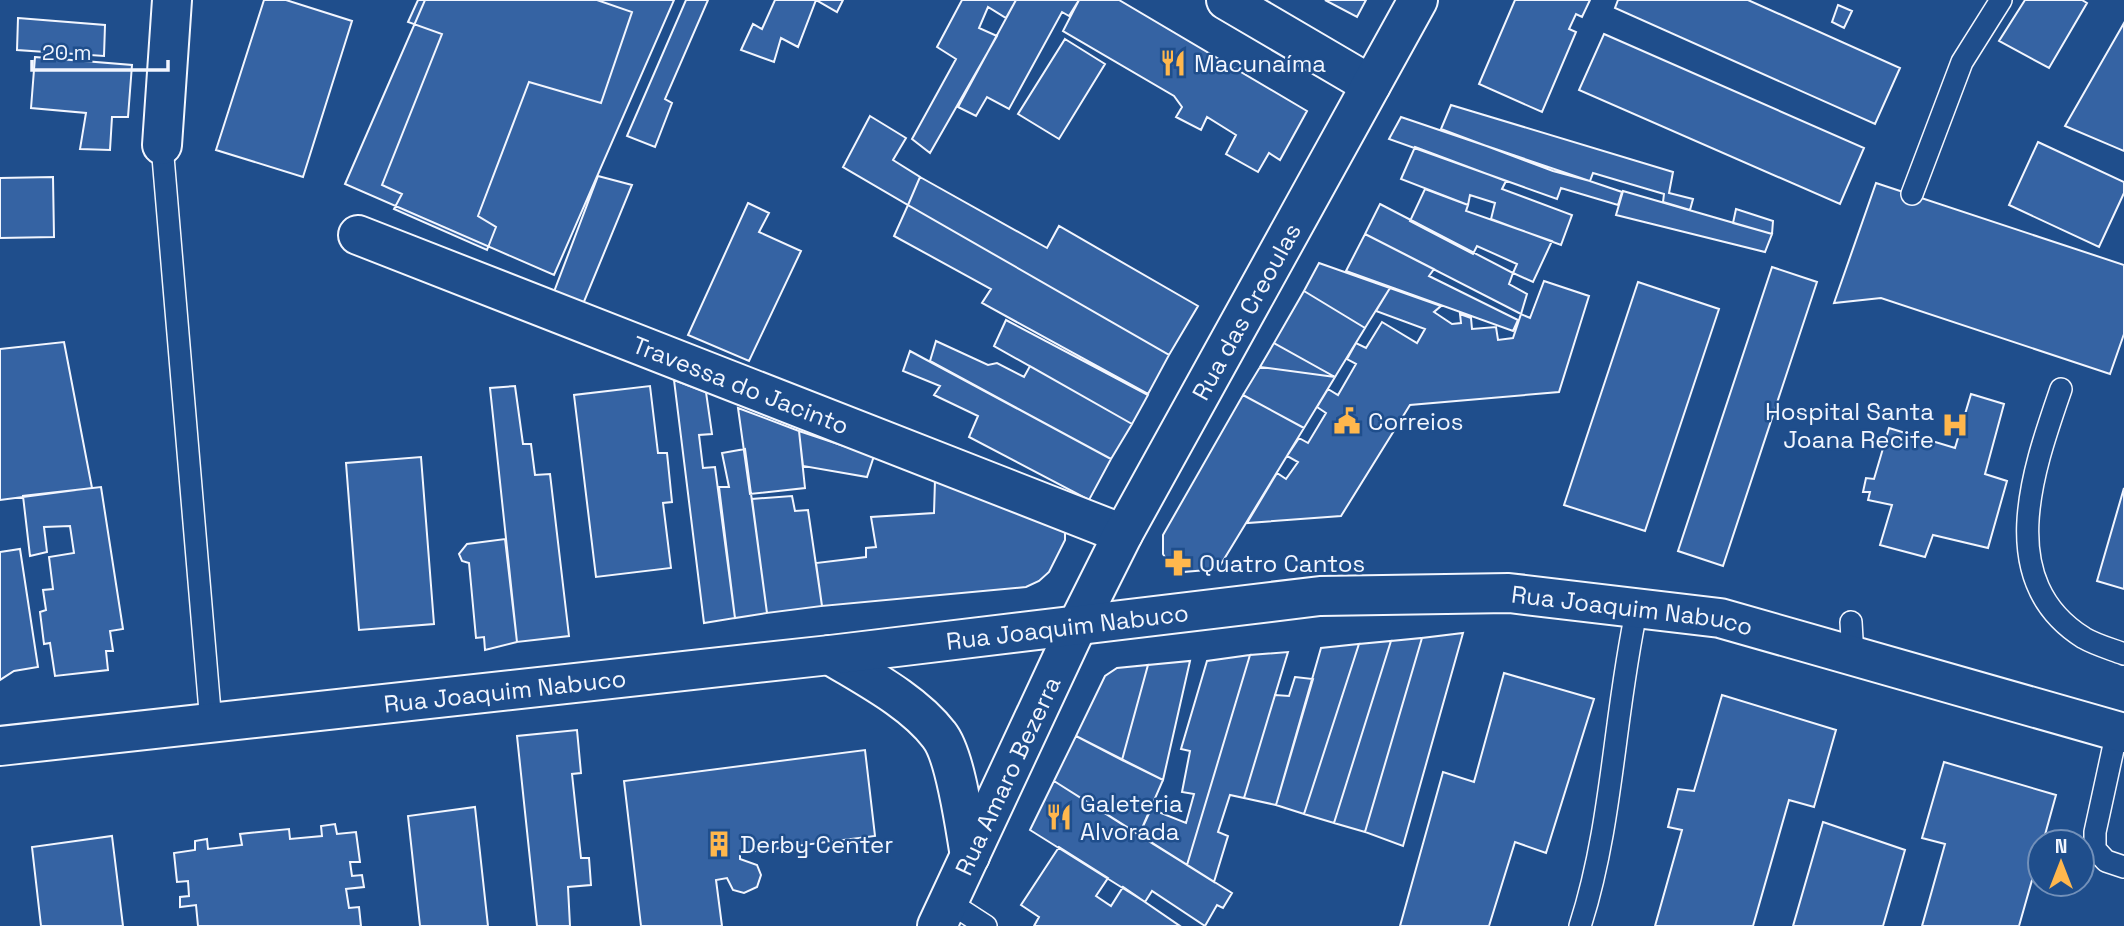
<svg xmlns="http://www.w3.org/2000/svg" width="2124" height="926" font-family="'Space Grotesk',sans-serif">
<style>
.building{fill:#3563a3;stroke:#f2f6ff;stroke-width:2}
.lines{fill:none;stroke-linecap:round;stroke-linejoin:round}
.service-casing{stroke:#f2f6ff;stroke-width:24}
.minor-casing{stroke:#f2f6ff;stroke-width:42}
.tertiary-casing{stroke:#f2f6ff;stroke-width:42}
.secondary-casing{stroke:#f2f6ff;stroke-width:42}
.primary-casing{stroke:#f2f6ff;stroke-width:42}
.service{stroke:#1f4e8c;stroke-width:21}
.minor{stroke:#1f4e8c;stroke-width:38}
.tertiary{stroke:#1f4e8c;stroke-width:38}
.secondary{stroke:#1f4e8c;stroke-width:38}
.primary{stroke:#1f4e8c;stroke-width:38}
.labels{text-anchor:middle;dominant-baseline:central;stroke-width:5;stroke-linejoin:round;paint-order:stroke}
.poi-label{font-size:24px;fill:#f2f6ff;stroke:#1f4e8c;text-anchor:start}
.street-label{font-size:24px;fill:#f2f6ff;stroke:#1f4e8c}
</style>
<rect width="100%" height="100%" fill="#1f4e8c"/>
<path class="building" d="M264 0H286L352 21 303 177 216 150Z
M418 0H597L632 12 601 103 529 82 478 216 496 227 487 250 394 209 402 194 382 185 442 34 408 22Z
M425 0H674L554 275 345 184Z
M686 0H708L665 99 672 103 655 147 627 136Z
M775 0H816L798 47 781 38 774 62 741 50 753 24 762 29Z
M816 0H843L837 12Z
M962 0H1016L1006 18 988 7 979 28 997 36 930 153 912 139 956 59 937 47Z
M1016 0H1079L1069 16 1062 12 1009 109 987 97 976 116 958 107Z
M1079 0H1119L1307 111 1280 160 1269 153 1258 172 1226 154 1236 135 1207 117 1201 130 1176 117 1182 107 1174 96 1063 31Z
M1325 0H1366L1357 17Z
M1515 0H1590L1582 17 1576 14 1569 29 1576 32 1542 112 1479 84Z
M1618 0H1748L1900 68 1875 124 1615 8Z
M2025 0H2082L2087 3 2049 68 1999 41Z
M1838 5 1852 11 1844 28 1832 22Z
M18 18 105 25 104 56 17 50Z
M2124 23V151L2065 126Z
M1604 34 1864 148 1840 204 1579 90Z
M1065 39 1105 64 1059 139 1018 114Z
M35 57 132 65 128 117H112L110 150 80 149 86 113 31 108Z
M1451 105 1673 172 1669 193 1693 199 1690 210 1663 202 1664 194 1593 173 1590 181 1553 171 1441 129Z
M870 116 906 138 893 160 920 177 908 205 843 167Z
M1401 117 1622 192 1618 205 1561 188 1557 199 1389 139Z
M2038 142 2124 182V193L2099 247 2009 205Z
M1415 147 1506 181 1502 189 1572 215 1561 245 1491 219 1495 203 1470 195 1468 205 1401 179Z
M598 176 632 185 581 309 552 297Z
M53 177 54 237 0 238V178Z
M920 177 1047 248 1059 226 1198 306 1169 355 908 205Z
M1876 183 2124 265V334L2110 374 1881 298 1834 303Z
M1425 189 1468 205 1466 211 1552 241 1533 282 1513 273 1517 264 1477 246 1473 254 1410 221Z
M1623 191 1772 234 1765 252 1616 215Z
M748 203 769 213 759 232 801 251 749 361 688 335Z
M1380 204 1513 273 1509 284 1527 294 1521 314 1365 234Z
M908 205 1169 355 1148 394 982 303 991 289 894 236Z
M1736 209 1773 221 1772 234 1733 223Z
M1365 234 1434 269 1429 276 1518 320 1513 331 1346 271Z
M1319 263 1390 288 1365 328 1304 291Z
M1772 267 1817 282 1723 566 1678 551Z
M1544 281 1589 296 1559 392 1410 405 1341 516 1247 523 1277 473 1286 479 1298 462 1287 456 1299 438 1308 443 1326 413 1317 407 1328 389 1338 395 1356 364 1347 359 1356 343 1366 348 1382 322 1417 343 1425 329 1376 311 1390 288 1441 306 1434 312 1452 324 1461 323 1460 314 1471 318 1472 329 1496 327 1498 340 1513 338 1521 314 1530 318Z
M1638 282 1719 309 1645 531 1564 505Z
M1304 291 1365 328 1335 377 1274 343Z
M1006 320 1148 395 1132 424 994 346Z
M936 341 988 365 997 363 1024 377 1030 366 1132 424 1111 459 930 361Z
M64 342 92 488 0 500V349Z
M1274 343 1335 377 1260 367Z
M910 351 1111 459 1089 500 969 437 978 416 934 395 940 386 903 371Z
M1260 367 1335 377 1304 428 1243 395Z
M674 380 706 392 712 434 699 435 703 468 715 467 735 618 704 623Z
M515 386 523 444H531L535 475 550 474 569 636 517 642 490 388Z
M650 386 658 453H667L672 502 663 503 671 568 596 577 574 395Z
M1971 394 2004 404 1985 474 2007 481 1988 548 1933 535 1925 557 1880 545 1892 505 1868 500 1870 492H1863L1866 478 1874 479 1889 428 1955 448Z
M1243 395 1304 428 1218 569 1184 572 1169 564 1163 554V535Z
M738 408 799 431 805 488 750 494Z
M799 431 874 456 867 477 803 466Z
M745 449 767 613 735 618 719 487H729L722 453Z
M421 457 434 624 359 630 346 463Z
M935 480 1065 526V540L1049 572 1039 581 1026 587 822 606 816 563 866 557V548L876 547 871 517 934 513Z
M101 487 123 629 110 631 113 651H106L108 670 55 676 50 643 44 644 40 612 46 610 43 590 53 589 49 557 74 553 70 526 44 527 47 552 30 556 23 496Z
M2124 488V589L2097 581Z
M792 496 795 511 808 510 822 606 767 613 752 499Z
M505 539 517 642 485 650 484 637 476 638 469 563 462 561 459 554 467 544Z
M20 549 38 667 14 671 0 680V552Z
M1463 633 1403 846 1365 832 1422 638Z
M1422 638 1365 832 1334 823 1391 641Z
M1391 641 1334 823 1304 814 1359 644Z
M1359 644 1304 814 1276 805 1321 648Z
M1288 652 1244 798 1230 795 1218 832 1228 836 1214 882 1187 865 1250 655Z
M1250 655 1187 865 1139 835 1151 809 1186 823 1194 794 1182 792 1190 751 1181 749 1207 661Z
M1190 661 1163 780 1122 760 1148 665Z
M1148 665 1122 760 1076 736 1105 676 1117 668Z
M1504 673 1594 699 1546 853 1515 842 1489 926H1400L1443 772 1474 782Z
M1295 677 1313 679 1276 805 1244 798 1275 695 1289 696Z
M1722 695 1836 730 1814 807 1789 800 1753 926H1655L1682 830 1668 827 1678 789 1694 791Z
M577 730 581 773 572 774 581 858H589L591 885 568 887 570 926H537L517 736Z
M1076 736 1163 780 1139 835 1054 781Z
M865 750 875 836 740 853V859L757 865 761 875 757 887 744 893 733 890 727 878 716 880 722 926H641L624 781Z
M1944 762 2056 795 2043 842H2040V852L2019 926H1922L1945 844 1922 838Z
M1054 781 1232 893 1223 908 1217 905 1205 926 1152 891 1145 902 1030 830Z
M475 807 488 926H420L408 816Z
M1823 822 1905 850 1883 926H1793Z
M335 824 337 834 356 832 360 862H350L352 876 362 875 364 887 346 889 349 908 359 907 361 926H198L196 905 180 907V897L189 896 188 881 177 882 174 853 195 850V841L207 839 208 849 242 845 240 834 289 829 290 839 322 836 321 826Z
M112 836 123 926H41L32 847Z
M1059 847 1108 878 1096 896 1111 906 1123 887 1180 926H1034L1039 917 1021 905Z"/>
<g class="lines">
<g class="service-casing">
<path id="service" d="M162 145 211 723
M1912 194 1962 62 2001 0
M2061 389C2033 470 1993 581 2084 638 2096 645 2111 649 2124 654
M1851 622 1853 656
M2117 731 2095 832V849L2106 861 2124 867
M949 902 986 926
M1580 926C1613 824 1614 713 1637 608"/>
</g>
<g class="minor-casing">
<g id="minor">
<path d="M162 145 172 0"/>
<path id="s1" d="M358 235 1123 534"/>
</g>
</g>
<g class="tertiary-casing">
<g id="tertiary">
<path d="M1226 0 1371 85"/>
<path id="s2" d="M937 926 1078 624"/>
</g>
</g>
<g class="secondary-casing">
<g id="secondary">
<path id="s3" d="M1078 624 1123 534 1418 0"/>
</g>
</g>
<g class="primary-casing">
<g id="primary">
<path d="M830 655C866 677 913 701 939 735 956 756 965 828 970 856"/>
<path id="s4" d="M0 746 830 655 1320 596 1509 593 1720 618 2124 733"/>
</g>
</g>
<use href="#service" class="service"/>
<use href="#minor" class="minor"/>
<use href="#tertiary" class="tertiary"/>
<use href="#secondary" class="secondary"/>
<use href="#primary" class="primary"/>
</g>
<defs>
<g id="restaurant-bare" transform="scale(2.1)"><path d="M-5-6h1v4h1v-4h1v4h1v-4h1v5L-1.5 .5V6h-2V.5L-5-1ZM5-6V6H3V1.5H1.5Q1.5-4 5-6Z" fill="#ffb74d" stroke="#1f4e8c" stroke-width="2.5" paint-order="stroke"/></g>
<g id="civic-bare" transform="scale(2.1)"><path d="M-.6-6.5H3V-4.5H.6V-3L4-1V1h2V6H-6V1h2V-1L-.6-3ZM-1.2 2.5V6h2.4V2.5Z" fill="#ffb74d" stroke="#1f4e8c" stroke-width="2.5" paint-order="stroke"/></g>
<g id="hospital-bare" transform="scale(2.1)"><path d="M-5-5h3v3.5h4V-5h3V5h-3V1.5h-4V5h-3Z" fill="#ffb74d" stroke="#1f4e8c" stroke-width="2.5" paint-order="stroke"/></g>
<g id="pharmacy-bare" transform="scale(2.1)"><path d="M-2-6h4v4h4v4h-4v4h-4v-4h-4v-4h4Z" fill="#ffb74d" stroke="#1f4e8c" stroke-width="2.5" paint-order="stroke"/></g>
<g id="building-bare" transform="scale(2.1)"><path d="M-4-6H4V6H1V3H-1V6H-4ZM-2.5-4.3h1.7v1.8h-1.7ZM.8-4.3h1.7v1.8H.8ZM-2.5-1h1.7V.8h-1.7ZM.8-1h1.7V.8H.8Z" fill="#ffb74d" stroke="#1f4e8c" stroke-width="2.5" paint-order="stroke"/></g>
</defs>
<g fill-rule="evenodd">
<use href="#restaurant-bare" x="1173" y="63"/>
<use href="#civic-bare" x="1347" y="421"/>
<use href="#hospital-bare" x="1955" y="425"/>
<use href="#pharmacy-bare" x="1178" y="563"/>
<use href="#restaurant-bare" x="1059" y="817"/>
<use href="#building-bare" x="719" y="844"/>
</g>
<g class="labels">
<g class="poi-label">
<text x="1194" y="63">Macunaíma</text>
<text x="1934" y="411" text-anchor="end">Hospital Santa<tspan x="1934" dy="28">Joana Recife</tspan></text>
<text x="1368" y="421">Correios</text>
<text x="1199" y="563">Quatro Cantos</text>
<text x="1080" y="803">Galeteria<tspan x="1080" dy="28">Alvorada</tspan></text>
<text x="740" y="844">Derby Center</text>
</g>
<g class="street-label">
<text stroke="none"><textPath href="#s3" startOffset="355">Rua das Creoulas</textPath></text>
<text stroke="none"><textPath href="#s1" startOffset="411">Travessa do Jacinto</textPath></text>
<text stroke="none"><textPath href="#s4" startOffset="1642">Rua Joaquim Nabuco</textPath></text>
<text stroke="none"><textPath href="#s4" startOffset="1074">Rua Joaquim Nabuco</textPath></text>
<text stroke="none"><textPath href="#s4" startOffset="508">Rua Joaquim Nabuco</textPath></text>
<text stroke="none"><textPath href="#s2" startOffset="166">Rua Amaro Bezerra</textPath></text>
</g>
</g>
<g transform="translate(2061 863)"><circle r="33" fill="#1f4e8c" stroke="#7391ba" stroke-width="2"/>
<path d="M0-5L12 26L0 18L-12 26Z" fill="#ffb74d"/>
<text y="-10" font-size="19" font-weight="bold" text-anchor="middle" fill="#f2f6ff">N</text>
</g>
<path d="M32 60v10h136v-10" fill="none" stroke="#f2f6ff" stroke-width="3.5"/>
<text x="42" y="60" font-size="21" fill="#f2f6ff" stroke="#1f4e8c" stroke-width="5" paint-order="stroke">20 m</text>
</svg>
